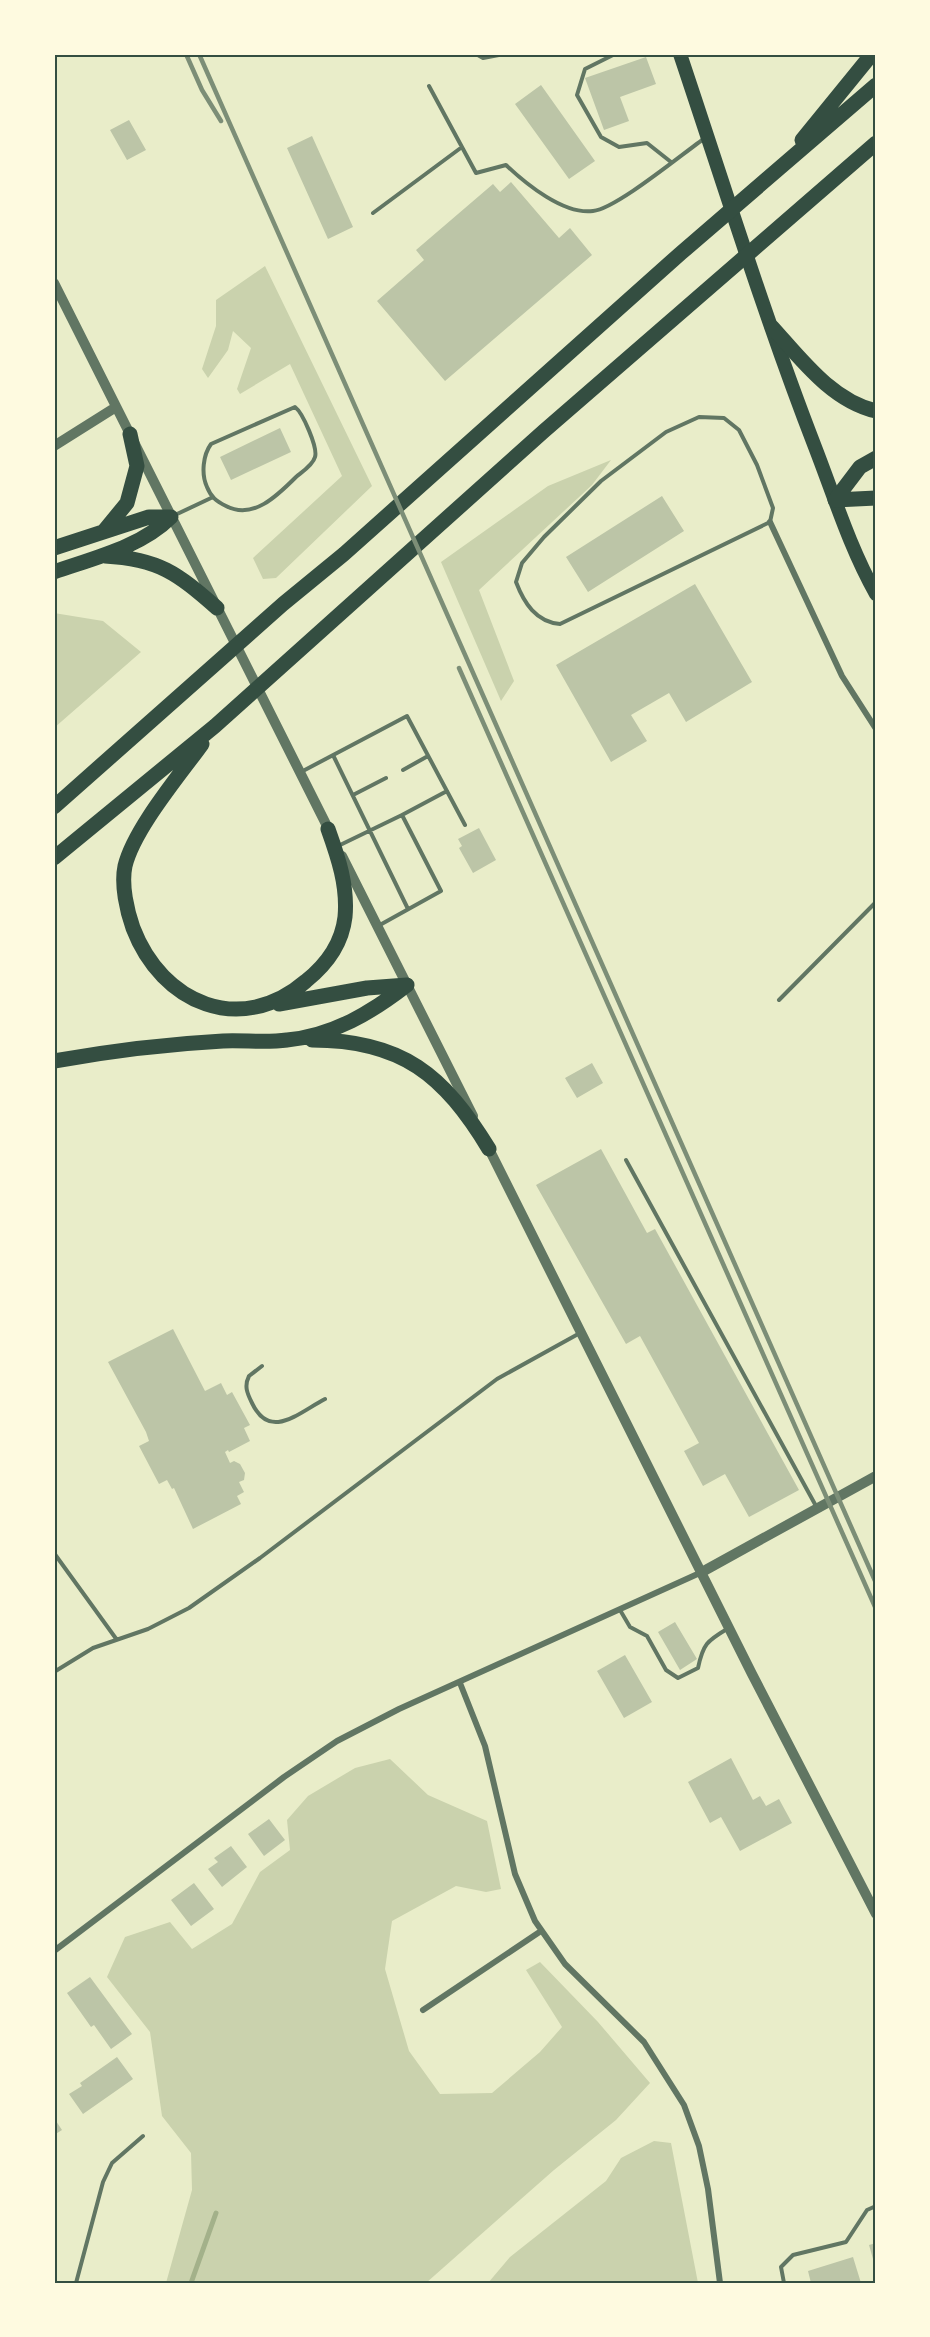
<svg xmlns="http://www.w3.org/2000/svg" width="930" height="2337" font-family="Signika,sans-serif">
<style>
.green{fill:#cad2ad}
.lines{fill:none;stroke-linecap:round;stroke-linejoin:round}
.stream{stroke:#a3b18a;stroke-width:5}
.building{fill:#bcc5a7}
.service{stroke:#617663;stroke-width:4}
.minor{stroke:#617663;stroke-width:6}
.tertiary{stroke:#617663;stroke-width:10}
.trunk{stroke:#344e41;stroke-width:14}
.motorway{stroke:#344e41;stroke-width:15}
.rail{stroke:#7c8e77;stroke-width:4.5}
.neatline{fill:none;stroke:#344e41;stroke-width:2}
</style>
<rect width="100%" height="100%" fill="#e9edc9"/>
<path class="green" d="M265 266 372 486 276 578 263 579 253 558 342 476 290 364 240 394 237 389 251 348 233 331 228 350 208 378 202 369 216 326V300Z
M611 460 592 485 479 590 514 681 501 701 441 562 548 486Z
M54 613 103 621 141 652 54 728Z
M390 1759 428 1795 487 1821 501 1889 486 1892 456 1886 392 1921 385 1969 409 2051 440 2094 492 2093 540 2052 562 2027 526 1970 540 1962 598 2022 650 2083 616 2120 554 2170 426 2283H166L192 2190 191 2153 162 2116 150 2032 107 1977 125 1937 170 1922 192 1949 232 1924 260 1872 290 1850 287 1820 308 1796 355 1768Z
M654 2141 671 2143 698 2283H488L510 2257 606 2181 621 2158Z"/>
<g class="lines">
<path class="stream" d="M191 2283 216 2213"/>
</g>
<path class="building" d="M646 57 656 84 620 97 629 121 604 130 585 78Z
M541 85 595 161 569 179 515 104Z
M129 120 146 150 127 160 110 130Z
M312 136 353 227 328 239 287 148Z
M511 182 559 238 570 228 592 255 445 381 377 301 424 260 416 250 493 184 500 192Z
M280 428 291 452 231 480 220 457Z
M662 496 684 531 588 592 566 557Z
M695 584 752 682 686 722 669 693 631 715 647 741 611 762 556 665Z
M479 828 496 860 473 873 459 848 462 846 458 839Z
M592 1063 603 1083 577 1098 565 1078Z
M601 1149 647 1233 655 1229 799 1490 749 1517 725 1474 703 1486 684 1451 699 1443 640 1336 626 1344 536 1185Z
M173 1329 205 1391 221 1383 227 1395 232 1392 250 1425 244 1428 250 1441 229 1452 228 1450 225 1452 230 1463 234 1461 240 1464 245 1473 244 1480 239 1482 244 1492 237 1496 241 1504 193 1529 174 1488 172 1489 167 1480 159 1484 139 1446 149 1441 146 1432 108 1362Z
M675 1622 697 1659 680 1670 658 1632Z
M625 1655 652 1702 624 1718 597 1671Z
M731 1758 753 1800 760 1796 766 1806 779 1799 792 1823 740 1851 721 1817 710 1823 688 1782Z
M269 1819 285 1840 264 1856 248 1834Z
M231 1846 247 1867 222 1887 208 1869 218 1862 214 1858Z
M194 1883 214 1909 191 1926 171 1900Z
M90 1977 132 2034 111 2049 94 2025 91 2027 67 1993Z
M117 2057 133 2079 83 2114 69 2094 82 2086 80 2083Z
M54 2118 62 2130 54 2135Z
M876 2243V2266H875L869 2245Z
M853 2257 861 2283H811L808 2271Z"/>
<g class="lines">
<path class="service" d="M476 54 483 58 504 54
M613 55 585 69 577 95 601 137 619 147 647 143 671 162
M429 86 476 173 506 165C526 184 564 215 593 211 616 209 682 154 705 138
M373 213 462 147
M295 407C303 413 318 448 315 457 313 465 302 472 296 477 277 496 253 520 226 506 216 501 211 497 207 487 201 474 203 455 211 444Z
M699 417 724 418 739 430 757 465 773 508 770 522 560 624C536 622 524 603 516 582L522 563 544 537 601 481 666 432Z
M175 515 211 498
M333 755 408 909
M403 770 428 756
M301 772 407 716 465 825
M353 795 386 778
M402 815 447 791
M338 846 402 815 441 891 378 926
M779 1000 876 902
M626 1160 816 1506
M262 1366 249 1376C244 1386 247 1393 252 1403 270 1441 298 1413 325 1399
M54 1553 117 1640
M620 1610 630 1627 647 1636 666 1670 678 1678 698 1668C703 1644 707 1641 727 1629
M54 1672 93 1648 148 1629 189 1608 260 1558 497 1379 580 1333
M76 2283 103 2182 112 2163 143 2136
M784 2283 781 2267 793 2255 846 2242 867 2210 876 2206"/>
<path class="minor" d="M770 522 842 676 876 729
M460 1683 485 1746 515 1874 535 1921 565 1964 644 2042 684 2105 699 2146 708 2189 720 2283
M54 1951 284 1777 337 1741 399 1709 702 1572
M423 2010 541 1931"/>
<path class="tertiary" d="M54 283 331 834
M54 446 116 407
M342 856 473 1116
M486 1143 752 1674 876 1914
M702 1572 876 1476"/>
<path class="trunk" d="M680 54C724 185 765 318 815 447 834 496 850 548 876 594"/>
<path class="motorway" d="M802 140 872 54
M772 327C801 359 832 401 876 411
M835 500 860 467 876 458
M835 500 876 498
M104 531 127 503 137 466 130 434
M54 548 149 517H171
M105 556C159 559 177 573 217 608
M54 572C94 558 141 547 171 517
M202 744C179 776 134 829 125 866 121 885 127 911 133 928 162 1004 241 1037 306 981 326 965 342 943 345 917 348 886 338 857 328 829
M54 807 283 604 344 554 681 253 876 85
M54 858 215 726 544 431 876 143
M279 1004 367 988 407 985
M312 1040C402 1040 444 1075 489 1149
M54 1061C110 1051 167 1044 223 1041 244 1040 266 1043 287 1040 333 1036 372 1012 407 985"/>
<path class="rail" d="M186 54 202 90 221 121
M199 54 876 1583
M459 668 876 1609"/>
</g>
<rect width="930" height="2337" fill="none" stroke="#fefae0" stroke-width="111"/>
<rect x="56" y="56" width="818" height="2226" class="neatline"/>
</svg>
